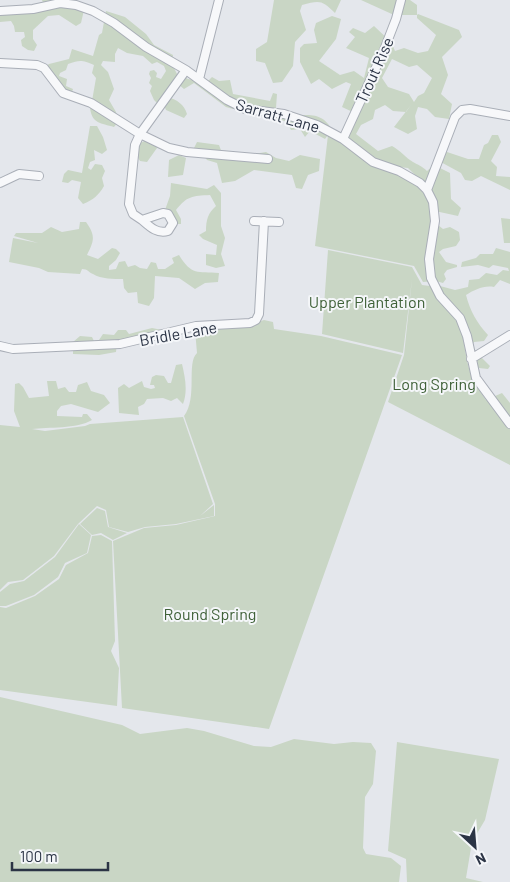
<svg xmlns="http://www.w3.org/2000/svg" width="510" height="882" font-family="Barlow,sans-serif">
<style>
.green{fill:#c9d6c5;fill-rule:evenodd}
.lines{fill:none;stroke-linecap:round;stroke-linejoin:round}
.street-casing{stroke:#a9aeb7;stroke-width:10}
.street{stroke:#f7f8fa;stroke-width:8}
.labels{text-anchor:middle;dominant-baseline:central;stroke-width:4;stroke-linejoin:round;paint-order:stroke}
.street-label{font-size:16px;fill:#2b3445;stroke:#f4f6f9}
.park-label{font-size:16px;fill:#3f6138;stroke:#f4f6f9}
</style>
<rect width="100%" height="100%" fill="#e4e7ec"/>
<path class="green" d="M42 0H55L84 10 81 23 76 26 59 15 48 16 33 30V39L37 45 34 51 28 50 22 46 21 40 25 37 24 32H15L14 26 11 21 0 22V12L45 7Z
M274 0H341L335 13C322 0 320 0 302 5L300 11 306 30 295 42 293 66 282 82 273 83 265 63 256 61V49L267 42Z
M361 0H410L417 5V15L418 14 459 30 462 37 442 57 448 75 441 94 452 104 449 119 435 117 427 109 418 107 415 116 417 129 408 134 394 127 411 105 406 112 393 111 385 105 375 110 373 119 361 125 356 134 378 151 392 146C400 150 406 158 413 162 418 165 422 166 427 171L434 165 450 173 451 199 461 208 458 216 435 211 425 185 408 168 390 166 375 160 347 140 357 114 342 107 351 84 346 82 332 89 319 79 311 84 300 62V48L304 44 317 43 314 30 316 23 332 16 341 19 336 39 319 61 340 75 354 71 364 78 369 58 346 48 355 37 349 32 353 28 365 33 374 26 391 42 395 51 404 48 418 53 428 51 436 35 417 18V15H394ZM392 59 409 67 417 65 432 78 424 93 418 96 414 102 409 94 388 87 382 78Z
M106 11 125 17 146 34 154 45 173 55 172 64 178 76 158 104 154 100 150 91 152 86 149 83 151 78 149 74 150 71 154 70 157 73 156 77 161 79 166 71 164 66 157 62 152 64 143 56 127 53 118 48 115 54V62L103 61 101 65 108 72 114 89 109 100 116 112 118 122 114 127C101 123 92 124 90 108L96 103 92 101 96 78 92 73 94 65C82 60 80 60 68 64L66 70 60 73 59 76 67 79 66 86 73 89 71 95 64 92 52 77 54 74 48 71 45 67 49 64 69 59 72 49 93 56 99 35 102 33Z
M183 76 188 79 207 82 212 77 219 81 230 80 233 94 270 101 273 93 277 94 276 108 287 111 285 121 273 119 270 111 252 107 232 99 233 109 226 107 194 83 184 89 178 84Z
M168 97C177 100 184 104 187 114L184 118 166 110 163 103Z
M304 115C317 115 325 117 332 130L329 133 418 185C428 196 430 207 433 221L443 229 450 227 459 232 460 240 456 246 443 249 439 252 446 262 457 265V267L447 270 444 274 446 279 443 283 436 281 423 282 414 266 315 246 328 135 325 139 310 131 305 137 300 129 291 130 286 121 288 118Z
M90 126H97L103 137 107 150 102 154 94 150 95 160 90 162 88 168 91 170 95 164 102 165 105 171 102 178 104 186C99 195 93 200 83 204L78 198 81 182 72 180 68 183 62 182 64 174 68 170 82 173Z
M492 135H498L501 142 491 161 497 167 496 176 510 177V190L481 176 472 181 465 180 461 173 437 160 441 150 468 159H479L484 145 488 143Z
M147 140 155 144 157 148 147 162 140 161 137 156 140 143Z
M197 142 219 145 222 153 248 155 266 152 276 158 289 161 300 155 320 159 319 171 308 175 302 189 296 188 292 175 254 170 235 181 222 183 217 163 207 160 201 152 193 150Z
M179 155 186 158 183 175 168 177 169 160Z
M171 183 207 189 214 185 221 193V226L225 238 221 254 225 266 216 268 206 265V254L216 255 217 245 203 239 199 235 206 231C206 220 208 213 216 206L210 195C192 196 187 196 176 210L181 219V224H175L165 210 170 196Z
M501 218 510 219V243H504Z
M80 222H86C96 236 94 241 87 255L98 259 112 248 116 249 120 253 116 260 109 266V270L116 269 119 262 125 261 128 267 135 265 140 268 147 269 151 262 156 263 158 269H165L174 263 172 258 179 255C192 276 197 271 219 273L218 282 205 283 195 289 179 278 155 276 154 298 149 306 138 303 137 292 128 293 124 288 123 279C114 279 101 279 93 274 88 272 88 269 82 269L80 274 48 272 39 268 9 262 13 238 38 243 14 236 16 233H42L51 227 62 232 79 229Z
M496 248 510 252V284L500 280 494 287C484 285 474 290 466 295 470 311 477 323 488 335L484 341 474 342 470 349 472 355 480 356 490 366 488 369 479 368 469 364 467 346 462 332 467 361 472 379 486 400 502 393 510 403V465L388 402 404 355 412 279 403 353 322 334 328 250 412 267 422 285 430 286 438 298 440 286 455 290 468 287 469 280 479 279 486 273 497 275 503 270 509 271 508 268 493 265 489 268 478 265 461 267 462 262 476 258 480 254H493Z
M264 320 273 322 274 329 321 336 402 355 269 729 122 708 113 541 144 528 176 525 215 516V504L184 416C198 398 186 363 197 353L195 330 258 322Z
M152 328 162 330 156 338 117 342 116 352 99 355 73 354V342L80 336 92 337 94 341 99 340 103 334 114 335 118 330H126L129 334Z
M182 364C185 377 188 391 183 404L177 398 171 401 163 398 147 399 144 404 138 407 139 415 119 413 118 388 124 384 129 388 142 381 144 387 151 389 155 388 154 385H150L152 377 156 375 164 376 168 383H171L176 365Z
M47 381H56L58 389 65 387 69 392H76L78 385 87 382 91 391 104 395 110 403 98 412 71 404 61 406 57 411V416L82 417 83 414H87L92 420C77 429 48 427 32 429L45 431 85 426 90 424 183 417 213 504 200 516 214 505V516L176 524 145 527 128 532 109 527 106 510 97 506 78 524 54 556 23 580 8 582 0 590V425L20 427 14 411 15 384 19 383 23 387 29 398 49 396Z
M97 508 105 511 108 527 127 533 113 540 101 533 92 535 80 524Z
M79 524 91 535 87 553 65 563 58 577 34 595 6 606H0V592L10 584 24 581 55 557Z
M101 535 112 541 115 641 111 651 119 668 117 706 0 690V607L6 608 35 596 59 579 66 565 88 553 92 536Z
M0 697 122 725 140 734 187 728 204 731 254 746 271 747 294 739 334 744 353 742 371 743 376 751 373 784 365 797 363 848 366 854 391 858 401 866 399 882H0Z
M397 742 499 759 485 820 472 842 466 878 483 882H407L406 859 388 851Z"/>
<g class="lines">
<g class="street-casing">
<path id="street" d="M0 11 33 9 60 3 76 5 93 11 114 23 146 47 186 70 227 100 245 109 284 114 317 125 343 139 373 162 399 171 420 183 427 190 433 202 435 221 429 259 431 278 440 296 460 318 467 336 476 378 510 424
M0 63 37 65 44 68 63 93 91 103 140 134 169 148 187 152 268 159
M199 79 219 0
M343 139 384 50 396 19 401 0
M0 183 19 174 39 176
M427 190 455 117 462 110 470 109 510 116
M142 220C150 227 157 234 168 231L173 223 168 214 163 213 142 220 133 214 129 204 135 145 140 134 186 70
M254 221 279 222
M0 346 13 349 120 344 196 326 250 323 256 320 259 314 264 221
M471 359 510 335"/>
</g>
<use href="#street" class="street"/>
</g>
<g class="labels">
<g class="street-label">
<text transform="translate(374 70) rotate(-66)">Trout Rise</text>
<text transform="translate(278 115) rotate(16)">Sarratt Lane</text>
<text transform="translate(178 333) rotate(-10)">Bridle Lane</text>
</g>
<g class="park-label">
<text x="367" y="301">Upper Plantation</text>
<text x="434" y="383">Long Spring</text>
<text x="210" y="613">Round Spring</text>
</g>
</g>
<g transform="translate(475 847) rotate(154)" stroke="#f4f6f9" stroke-width="4" paint-order="stroke">
<path d="M0-4L9 19L0 12L-9 19Z" fill="#2b3445"/>
<text y="-8" font-size="14" font-weight="bold" text-anchor="middle" fill="#2b3445">N</text>
</g>
<path d="M12 862v8h96v-8" fill="none" stroke="#2b3445" stroke-width="2.5"/>
<text x="20" y="862" font-size="15" fill="#2b3445" stroke="#f4f6f9" stroke-width="4" paint-order="stroke">100 m</text>
</svg>
